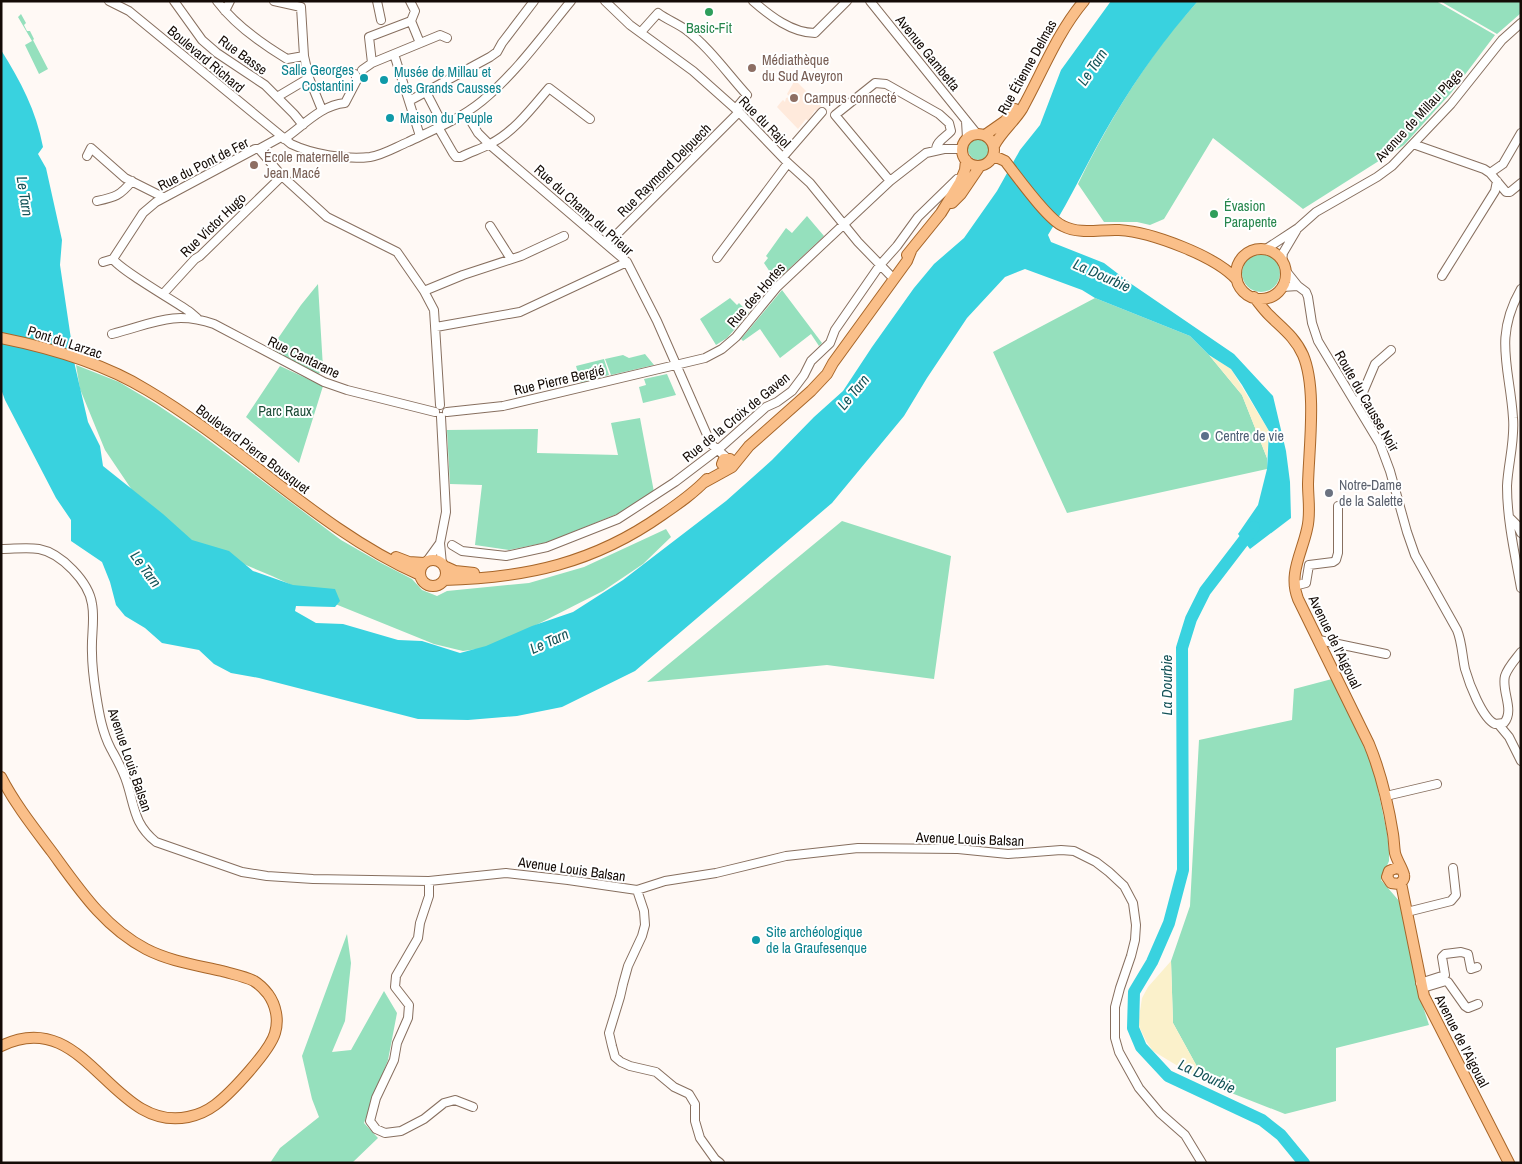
<svg xmlns="http://www.w3.org/2000/svg" width="1522" height="1164" font-family="'Archivo Narrow',sans-serif">
<style>
.built{fill:#ffeadc}
.green{fill:#95e0bd}
.sand{fill:#fbf1cb}
.water{fill:#39d2df}
.lines{fill:none;stroke-linecap:round;stroke-linejoin:round}
.river{stroke:#39d2df;stroke-width:12}
.minor-casing{stroke:#876f5f;stroke-width:10}
.major-casing{stroke:#a76528;stroke-width:12}
.minor{stroke:#fff;stroke-width:8}
.major{stroke:#fabf89;stroke-width:10}
.leisure-dot{fill:#2e9e5b;stroke:#fff;stroke-width:2}
.education-dot{fill:#8d6e63;stroke:#fff;stroke-width:2}
.culture-dot{fill:#0f9aa8;stroke:#fff;stroke-width:2}
.service-dot{fill:#5c6f8a;stroke:#fff;stroke-width:2}
.worship-dot{fill:#6b7280;stroke:#fff;stroke-width:2}
.labels{text-anchor:middle;dominant-baseline:central;stroke-width:4;stroke-linejoin:round;paint-order:stroke}
.leisure-label{font-size:14px;fill:#27864d;stroke:#fff}
.street-label{font-size:14px;fill:#140b06;stroke:#fff}
.education-label{font-size:14px;fill:#785e54;stroke:#fff;text-anchor:start}
.culture-label{font-size:14px;fill:#0d838f;stroke:#fff;text-anchor:start}
.park-label{font-size:14px;fill:#1c4b37;stroke:#fff}
.service-label{font-size:14px;fill:#4e5e75;stroke:#fff;text-anchor:start}
.worship-label{font-size:14px;fill:#5b616d;stroke:#fff;text-anchor:start}
.water-label{font-size:15px;font-style:italic;fill:#145358;stroke:#fff}
</style>
<rect width="100%" height="100%" fill="#fff9f5"/>
<path class="built" d="M795 80 821 106 816 111 815 110 808 121 806 119 798 129 777 107 781 102 783 100 785 102 786 98 790 97 787 94Z"/>
<path class="green" d="M1198 1H1436L1495 35 1451 93 1404 145 1303 209 1213 138 1164 219 1150 225 1137 222H1104L1078 184C1103 132 1133 82 1168 36 1177 24 1188 13 1198 1Z
M1440 1H1521V13L1497 34Z
M21 14 26 23 24 25 27 31H30L34 39 33 40 48 69 39 74 25 45 32 41 18 17Z
M968 149a11 11 0 1 1 22 0a11 11 0 1 1-22 0Z
M807 216 824 236 776 281 764 263 768 258 766 256 786 228 792 233Z
M1242 273a19 19 0 1 1 38 0a19 19 0 1 1-38 0Z
M318 284 323 368 322 372 318 374 270 350 301 305Z
M782 290 822 343 819 346 811 334 780 358 760 329 743 341 741 339Z
M730 298 737 305 739 303 749 313 727 338 716 345 700 319Z
M1095 298 1190 336 1209 355 1242 395 1267 458V469L1067 513 993 352Z
M645 354 654 365 611 375 605 359 623 355 629 358Z
M604 359 609 375 581 383 576 366Z
M76 365 119 382 156 404 199 433 341 540 381 563 412 579 422 590 437 596 447 591 529 583 584 567 666 529 671 537 643 564 603 591 493 647 463 651 434 644 313 595 272 576 184 539 136 496 105 450 80 389Z
M280 366 323 386 299 463 246 417Z
M667 374 676 395 643 403 639 387 646 385 644 379Z
M640 418 654 492 617 514 548 542 509 550 475 545 482 485 450 484 447 430 538 429 537 453 618 455 611 423Z
M842 521 951 556 934 679 827 665 647 682Z
M1332 679 1373 766 1387 833 1389 850V861L1381 880 1400 902 1417 988 1429 1025 1336 1048V1101L1285 1114 1206 1083 1173 1023 1171 961 1190 906 1199 740 1292 720 1294 689Z
M347 934 351 963 345 1021 332 1052 351 1050 384 991 397 1013 388 1060 364 1123 378 1138 352 1163H270L280 1148 319 1117 312 1099 302 1056Z"/>
<path class="sand" d="M1209 355 1231 369 1269 431 1267 458 1242 395Z
M1171 961 1173 1023 1206 1083 1153 1051 1146 1041 1138 1024 1142 998 1148 987Z"/>
<path class="water" d="M1111 1H1198C1166 37 1138 76 1113 118 1090 156 1072 197 1048 235L1051 242 1104 263 1130 283 1234 354 1273 396 1286 451 1290 482 1291 518 1250 549 1238 534 1258 505 1267 469 1269 431 1242 385 1231 369 1209 355 1190 336 1095 298 1082 290 1025 269 1005 277 967 318 927 378 904 416 832 503 635 671 562 707 517 716 468 720 418 719 259 678 231 673 214 664 199 650 162 643 145 628 125 616 116 605 110 582 102 562 71 541V520L56 498 5 400 1 389V50C21 82 36 110 43 147L38 154 46 168 62 240 60 265 75 366 88 422 100 446 103 466 163 514 192 540 229 551 253 571 293 585 335 589 340 601 335 607 296 606 295 611 316 623 343 624 398 640 422 641 460 653 486 646 532 626 573 612 623 580 726 501 772 460 814 417 843 391 872 347 914 288 934 264 964 238 997 191 1020 150 1040 125 1061 70Z"/>
<g class="lines">
<path class="river" d="M1254 527 1205 591 1191 619 1182 648 1183 870 1169 923 1152 962 1134 992 1133 1028 1141 1047 1168 1076 1262 1120 1281 1135 1304 1163"/>
<g class="minor-casing">
<path id="minor" d="M109 1 129 11 291 144C312 154 346 160 370 157 383 155 396 147 408 142 433 130 460 119 482 101 516 73 543 35 571 1
M174 1 202 40 217 53 265 85 294 114 303 125
M217 1C235 25 262 44 287 59L304 56
M274 1 301 7 304 56 309 78 322 110
M377 1 381 20
M410 1 415 11 411 21
M605 1 630 25 693 71 739 112 788 163 810 183 858 242 891 276
M753 1C770 16 792 33 815 33L847 1
M870 1 977 134
M225 11 230 1
M641 32 658 13C666 19 676 23 685 29 709 47 727 73 747 95L738 106 739 112
M420 43 411 21 369 37 372 63 440 35 447 38
M394 54 420 136
M362 70 372 63
M426 92 443 125
M277 97 309 78
M409 101 490 57 497 52 502 43 534 1
M466 113 478 133 490 145 627 262 657 321 711 444 727 458
M966 121 967 138
M438 127 453 153 456 157H461C470 152 481 149 490 144 514 132 532 108 549 88L590 119
M284 139C303 126 321 105 345 103L357 80 355 74
M1413 144 1484 169 1490 173 1506 192H1510L1521 183
M259 149 282 176 327 217 397 252 424 291 434 310 440 405
M87 156 91 148 125 178 163 197
M783 157 822 112
M1490 173 1503 164 1521 133
M890 181 835 115 875 83 886 84 939 114 949 123 951 131C946 137 936 141 936 150
M97 201C115 197 120 196 132 181
M490 226 511 259
M607 244 739 112
M1266 249 1298 228 1316 212 1377 177 1392 166 1451 104 1502 40 1521 23
M717 258 788 163
M113 259C120 270 176 302 190 312L197 318
M1282 261 1283 253 1296 231
M103 262 113 259 143 213 156 202 255 149H259L281 137
M1286 271 1298 286 1306 292 1308 297 1312 323 1318 341 1380 444 1390 471 1407 532 1415 555 1457 630C1462 642 1462 655 1465 669 1469 683 1482 718 1495 724L1504 723C1515 710 1501 691 1505 676 1508 667 1515 660 1521 652
M1442 276 1495 191 1497 181
M1282 287 1298 286
M1521 289C1493 338 1510 368 1513 418 1515 441 1508 464 1507 486 1507 520 1515 555 1521 588
M424 291 463 275 521 256 564 236
M163 294 195 259 200 256 282 176
M436 327 520 312 627 262
M112 334C152 324 173 310 214 324L324 382 347 390 435 412
M1356 404 1361 397 1375 364 1391 350
M447 412 503 406 705 358 722 349 736 337 777 287 890 181 926 153 944 149H962
M1510 518 1517 525 1521 533
M440 543 446 512 441 417
M452 545 462 551 506 556 547 547 618 519 675 482 721 447 766 407 777 402 792 391 804 375 811 361 830 343 835 330 880 265 897 246 918 217 957 179
M1 549C14 549 27 547 39 549 61 553 89 582 92 604 95 620 91 636 92 653 92 666 94 681 96 694 99 713 102 732 111 749 117 760 123 770 127 783 135 808 134 824 156 842L242 872 267 876 313 879 429 881 506 873 568 880 637 890 665 881 716 873 786 856 858 848 958 849 1008 854 1061 850 1074 851 1096 862 1109 872 1124 886 1133 903 1136 925 1135 940 1131 956 1120 988 1115 1007V1038L1119 1052 1139 1088 1160 1113 1185 1135 1202 1163
M427 561 440 543 442 564
M1294 586 1306 583 1309 565 1333 562 1336 560 1338 553V506
M1319 640 1386 654
M1499 725 1509 737 1521 761
M1386 796 1437 784
M429 881V896L420 923 418 938 396 976 395 987 409 1005 408 1018 397 1043 394 1060 376 1098 370 1121 376 1129 385 1133 401 1131 424 1119 444 1103 455 1100 473 1107
M637 890 644 911 645 925 642 936 628 966 623 984 620 997 609 1033 612 1046 615 1057 621 1062 630 1066 656 1072 674 1087 689 1094 695 1104V1121L700 1138 715 1159 720 1163
M1407 912 1451 901 1456 895 1453 868
M1420 983 1445 975 1442 957 1445 954 1461 952 1468 954 1471 969 1477 967
M1426 987 1446 981 1448 982 1465 1006 1468 1008 1478 1004"/>
</g>
<g class="major-casing">
<path id="major" d="M962 150a16 16 0 1 1 32 0a16 16 0 1 1-32 0Z
M985 135 1005 121 1015 109
M994 146C1001 132 1014 122 1022 109 1042 73 1057 33 1084 1
M994 156 1005 161C1017 176 1047 219 1063 226 1080 235 1101 229 1119 230 1151 232 1216 256 1237 280
M952 203 961 194 980 166
M1236 274a25 25 0 1 1 50 0a25 25 0 1 1-50 0Z
M907 255 941 213 960 182 965 170 966 160
M1254 297C1259 303 1263 309 1269 315 1282 328 1295 337 1303 355 1317 388 1309 447 1308 484 1308 499 1311 514 1307 529 1302 553 1288 574 1298 599L1369 744C1381 773 1388 803 1393 834 1394 840 1394 847 1395 853 1397 861 1403 869 1404 875 1405 879 1402 882 1399 884L1391 883 1387 877 1389 871 1396 868 1401 869
M1 338C51 348 103 363 147 390 242 446 319 530 420 575
M727 469 722 464 724 459H730L733 462V465
M703 483 732 467 749 446 811 391 827 374 833 363 907 261 911 251
M396 557 409 562 424 563
M420 573a13 13 0 1 1 26 0a13 13 0 1 1-26 0Z
M444 566 455 571 474 573
M444 580C526 578 594 563 662 515 678 504 694 493 707 479
M1 777C15 804 34 828 52 852 79 889 104 927 146 949 169 961 196 965 222 971 232 974 244 976 254 981 259 984 264 989 268 994 276 1005 279 1020 275 1033 270 1051 231 1093 215 1105 207 1111 198 1115 188 1117 111 1133 86 1004 1 1046
M1401 883 1424 996 1509 1163"/>
</g>
<use href="#minor" class="minor"/>
<use href="#major" class="major"/>
</g>
<g class="leisure-dot">
<circle cx="709" cy="12" r="5"/>
<circle cx="1214" cy="214" r="5"/>
</g>
<g class="education-dot">
<circle cx="752" cy="68" r="5"/>
<circle cx="794" cy="98" r="5"/>
<circle cx="254" cy="165" r="5"/>
</g>
<g class="culture-dot">
<circle cx="364" cy="78" r="5"/>
<circle cx="384" cy="80" r="5"/>
<circle cx="390" cy="118" r="5"/>
<circle cx="756" cy="940" r="5"/>
</g>
<circle class="service-dot" cx="1205" cy="436" r="5"/>
<circle class="worship-dot" cx="1329" cy="493" r="5"/>
<g class="labels">
<g class="leisure-label">
<text x="709" y="28">Basic-Fit</text>
<text x="1224" y="206" text-anchor="start">Évasion<tspan x="1224" dy="16">Parapente</tspan></text>
</g>
<g class="street-label">
<text transform="translate(928 53) rotate(51)">Avenue Gambetta</text>
<text transform="translate(243 55) rotate(36)">Rue Basse</text>
<text transform="translate(206 59) rotate(40)">Boulevard Richard</text>
<text transform="translate(1027 67) rotate(-61)">Rue Étienne Delmas</text>
<text transform="translate(1419 115) rotate(-47)">Avenue de Millau Plage</text>
<text transform="translate(765 122) rotate(45)">Rue du Rajol</text>
<text transform="translate(203 164) rotate(-27)">Rue du Pont de Fer</text>
<text transform="translate(664 170) rotate(-45)">Rue Raymond Delpuech</text>
<text transform="translate(584 210) rotate(42)">Rue du Champ du Prieur</text>
<text transform="translate(213 225) rotate(-44)">Rue Victor Hugo</text>
<text transform="translate(756 295) rotate(-49)">Rue des Hortes</text>
<text transform="translate(65 342) rotate(18)">Pont du Larzac</text>
<text transform="translate(304 357) rotate(26)">Rue Cantarane</text>
<text transform="translate(559 380) rotate(-13)">Rue Pierre Bergié</text>
<text transform="translate(1367 401) rotate(60)">Route du Causse Noir</text>
<text transform="translate(736 417) rotate(-39)">Rue de la Croix de Gaven</text>
<text transform="translate(253 449) rotate(37)">Boulevard Pierre Bousquet</text>
<text transform="translate(1335 642) rotate(64)">Avenue de l'Aigoual</text>
<text transform="translate(130 760) rotate(71)">Avenue Louis Balsan</text>
<text transform="translate(970 839) rotate(2)">Avenue Louis Balsan</text>
<text transform="translate(572 869) rotate(8)">Avenue Louis Balsan</text>
<text transform="translate(1462 1041) rotate(63)">Avenue de l'Aigoual</text>
</g>
<g class="education-label">
<text x="762" y="60">Médiathèque<tspan x="762" dy="16">du Sud Aveyron</tspan></text>
<text x="804" y="98">Campus connecté</text>
<text x="264" y="157">École maternelle<tspan x="264" dy="16">Jean Macé</tspan></text>
</g>
<g class="culture-label">
<text x="354" y="70" text-anchor="end">Salle Georges<tspan x="354" dy="16">Costantini</tspan></text>
<text x="394" y="72">Musée de Millau et<tspan x="394" dy="16">des Grands Causses</tspan></text>
<text x="400" y="118">Maison du Peuple</text>
<text x="766" y="932">Site archéologique<tspan x="766" dy="16">de la Graufesenque</tspan></text>
</g>
<g class="park-label">
<text x="285" y="411">Parc Raux</text>
</g>
<g class="service-label">
<text x="1215" y="436">Centre de vie</text>
</g>
<g class="worship-label">
<text x="1339" y="485">Notre-Dame<tspan x="1339" dy="16">de la Salette</tspan></text>
</g>
<g class="water-label">
<text transform="translate(1092 67) rotate(-56)">Le Tarn</text>
<text transform="translate(25 196) rotate(81)">Le Tarn</text>
<text transform="translate(1102 275) rotate(24)">La Dourbie</text>
<text transform="translate(853 392) rotate(-50)">Le Tarn</text>
<text transform="translate(146 569) rotate(54)">Le Tarn</text>
<text transform="translate(549 641) rotate(-24)">Le Tarn</text>
<text transform="translate(1166 685) rotate(-90)">La Dourbie</text>
<text transform="translate(1207 1076) rotate(25)">La Dourbie</text>
</g>
</g>
<rect width="1522" height="1164" fill="none" stroke="#140b06" stroke-width="5"/>
</svg>
